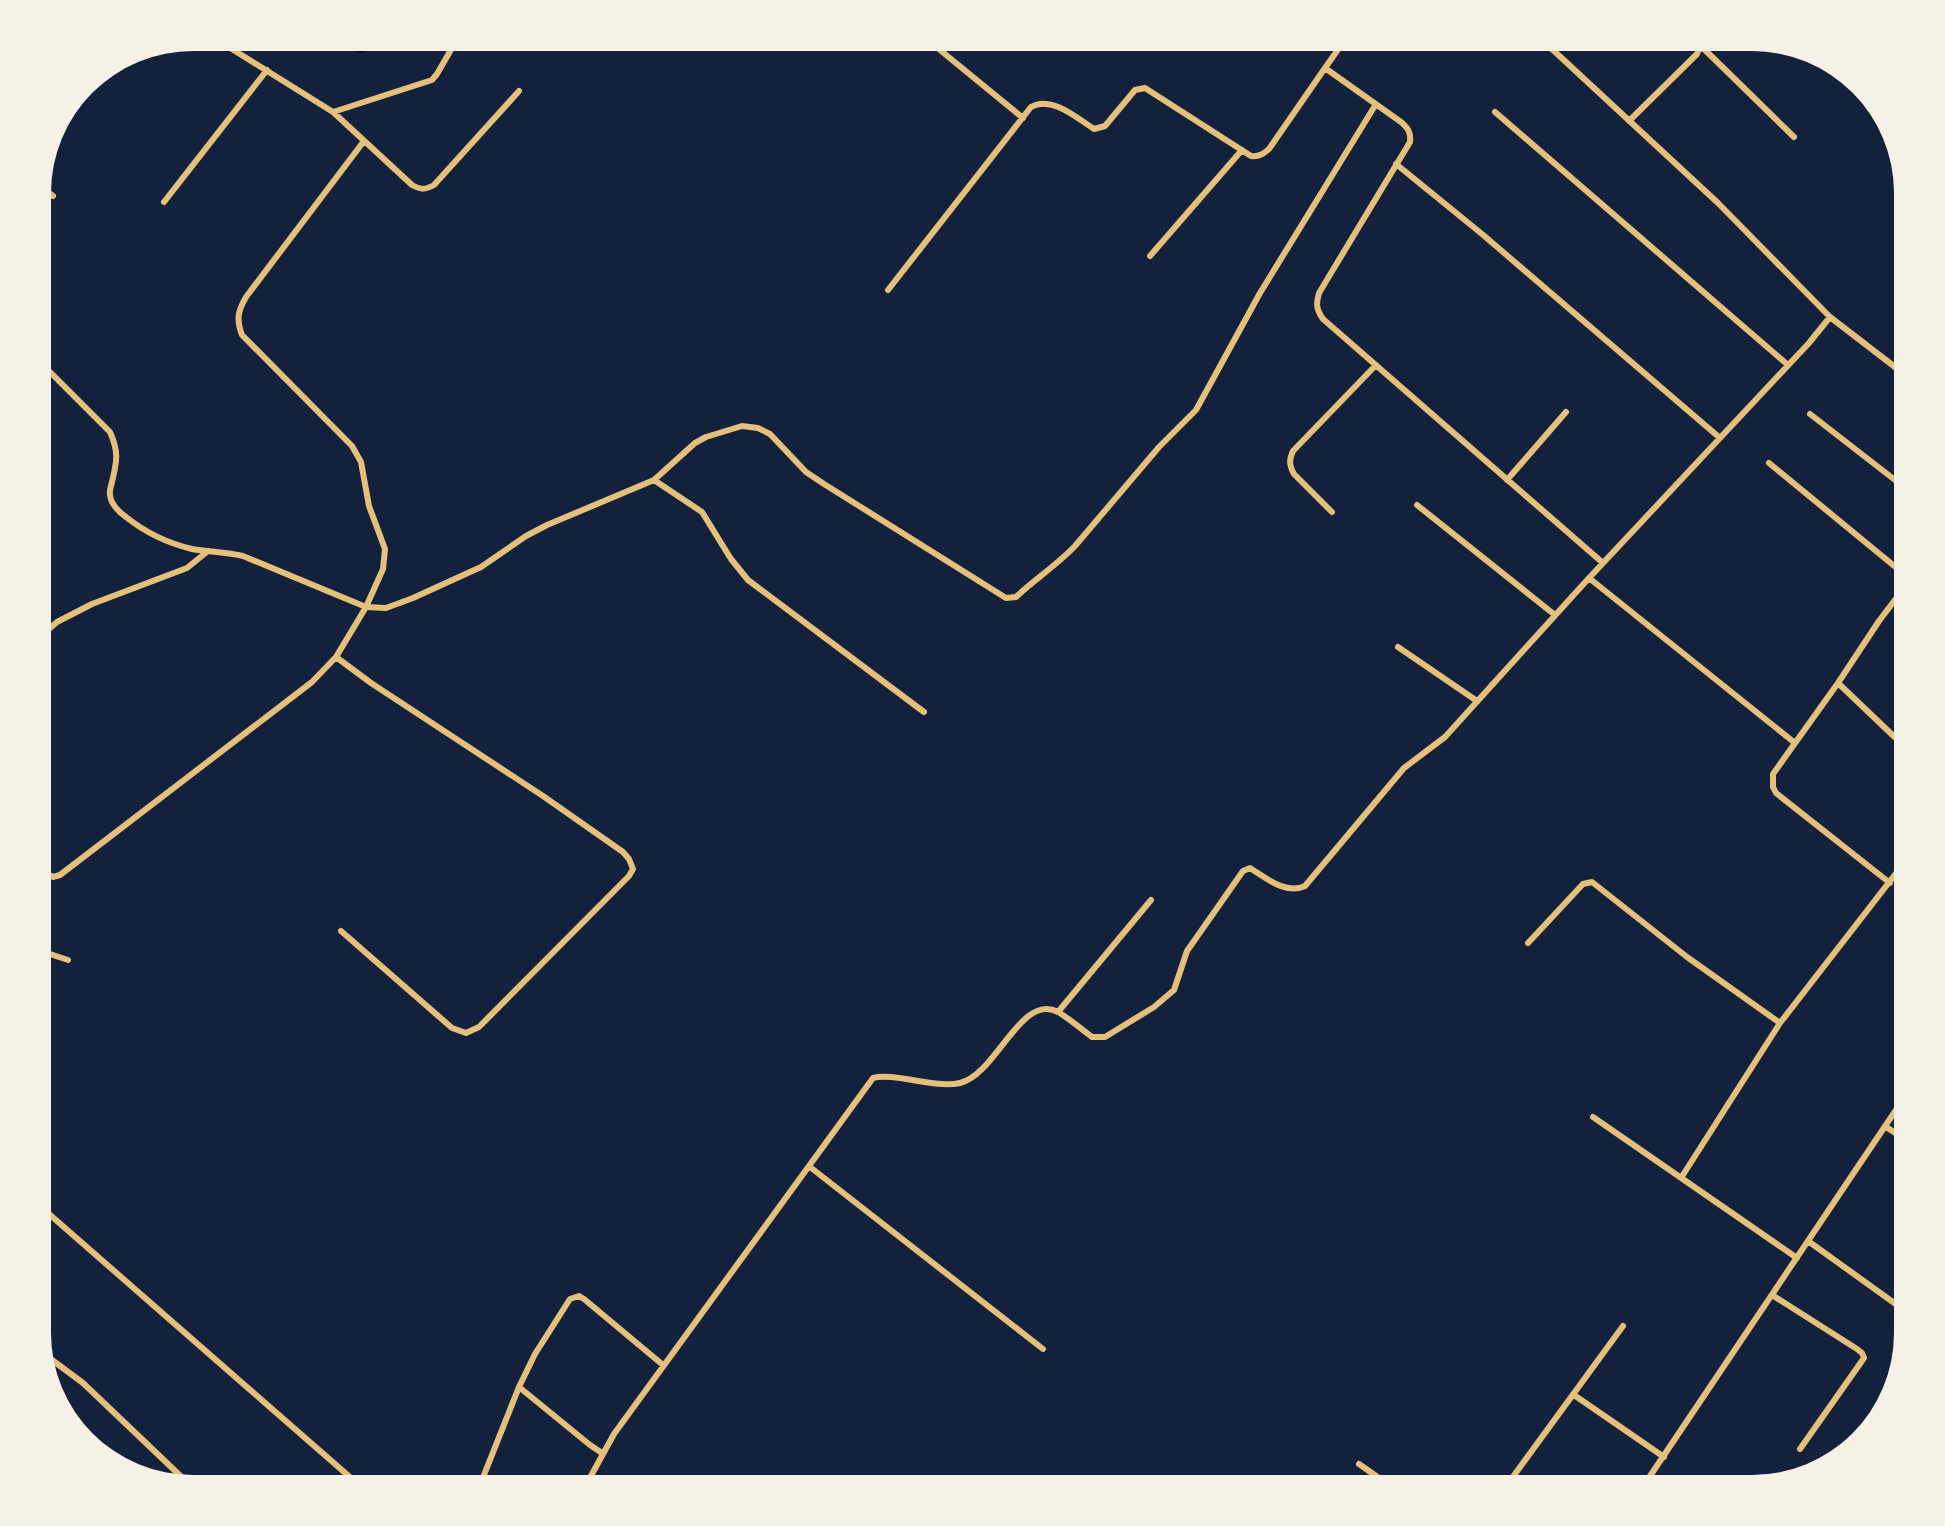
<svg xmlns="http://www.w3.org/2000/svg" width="1945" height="1526" font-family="'Fira Sans Condensed',sans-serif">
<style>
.water{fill:#0b132b}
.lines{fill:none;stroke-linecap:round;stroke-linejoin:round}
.minor{stroke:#e5c07b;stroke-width:6}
</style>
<rect width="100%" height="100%" fill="#14213d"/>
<path class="water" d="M336 41H391L360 54Z"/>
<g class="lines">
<path class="minor" d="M219 41 333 112 412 185C421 190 425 190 434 185L519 91
M929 41 1023 118
M1344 41 1325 68 1401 122C1408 128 1411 132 1410 142L1319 293C1316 304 1316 309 1323 319L1603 563
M1539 41 1553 50 1718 203 1830 317 1904 374
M1699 48 1704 49 1794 137
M333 112 432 80 437 74 456 41
M1495 112 1788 365
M1629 121 1697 54 1699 48 1698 41
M1396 164 1482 234 1720 438
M41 187 53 196
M164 202 267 70
M1902 218 1904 221
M1150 256 1242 150
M888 290 1031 107C1051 95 1077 118 1094 129L1105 126 1135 90 1145 88 1251 156C1259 157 1263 154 1269 149L1325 68
M41 363 110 432C119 452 117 461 112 482 111 486 109 491 110 495 111 504 119 512 126 517 146 533 167 543 192 549 209 552 226 552 243 556L366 607 386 608 413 598 481 567 526 536 547 525 654 480 695 443 706 437 742 426 758 428 770 434 806 472 824 484 1006 598 1016 597C1035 579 1057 565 1075 546L1159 447 1196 410 1260 293 1376 104
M1810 414 1904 487
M1769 463 1904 574
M654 480 702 512 731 559 748 580 924 712
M1507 480 1566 412
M1417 505 1555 615
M1332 512 1294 474C1289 465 1289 460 1293 451L1376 365
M1589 578 1795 743
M41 636 57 622 92 604 187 568 208 551
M1398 647 1477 701
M336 657 371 683 543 796 623 852 629 859 633 869 629 876 479 1027 466 1033 452 1028 341 931
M1838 683 1904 746
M41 870 53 877 60 875 312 682 336 657 366 607 383 569 385 549 369 506 361 462 352 446 242 335C236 319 238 311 246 297L364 141
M1890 883 1776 793 1773 787V774L1838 683 1879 621 1904 588
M1528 943 1583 884 1592 882 1687 957 1780 1023
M41 951 68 960
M1058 1012 1151 900
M1593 1117 1797 1258
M1885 1126 1904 1139
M810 1167 1043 1349
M1681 1178 1780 1023 1904 863
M41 1207 359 1485
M1808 1241 1904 1310
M1772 1295 1857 1349 1862 1353 1864 1358 1800 1449
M44 1354 83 1383 190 1485
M519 1387 590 1445 602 1453
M1574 1395 1664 1457
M1359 1464 1389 1485
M480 1485 519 1387 535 1354 570 1299 579 1296 584 1299 663 1365
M586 1485 614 1434 873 1078C894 1072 934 1089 960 1083 996 1075 1021 992 1058 1012 1070 1019 1081 1029 1092 1037H1105L1154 1007 1174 990 1187 951 1243 871 1250 868C1266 878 1286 895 1305 886L1404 768 1445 737 1589 578 1809 343 1830 317
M1507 1485 1623 1326
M1644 1485 1904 1098"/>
</g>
<path d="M0 0H1945V1526H0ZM193 51H1752A142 142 0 0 1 1894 193V1333A142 142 0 0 1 1752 1475H193A142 142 0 0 1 51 1333V193A142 142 0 0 1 193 51Z" fill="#f6f1e7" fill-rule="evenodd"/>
</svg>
